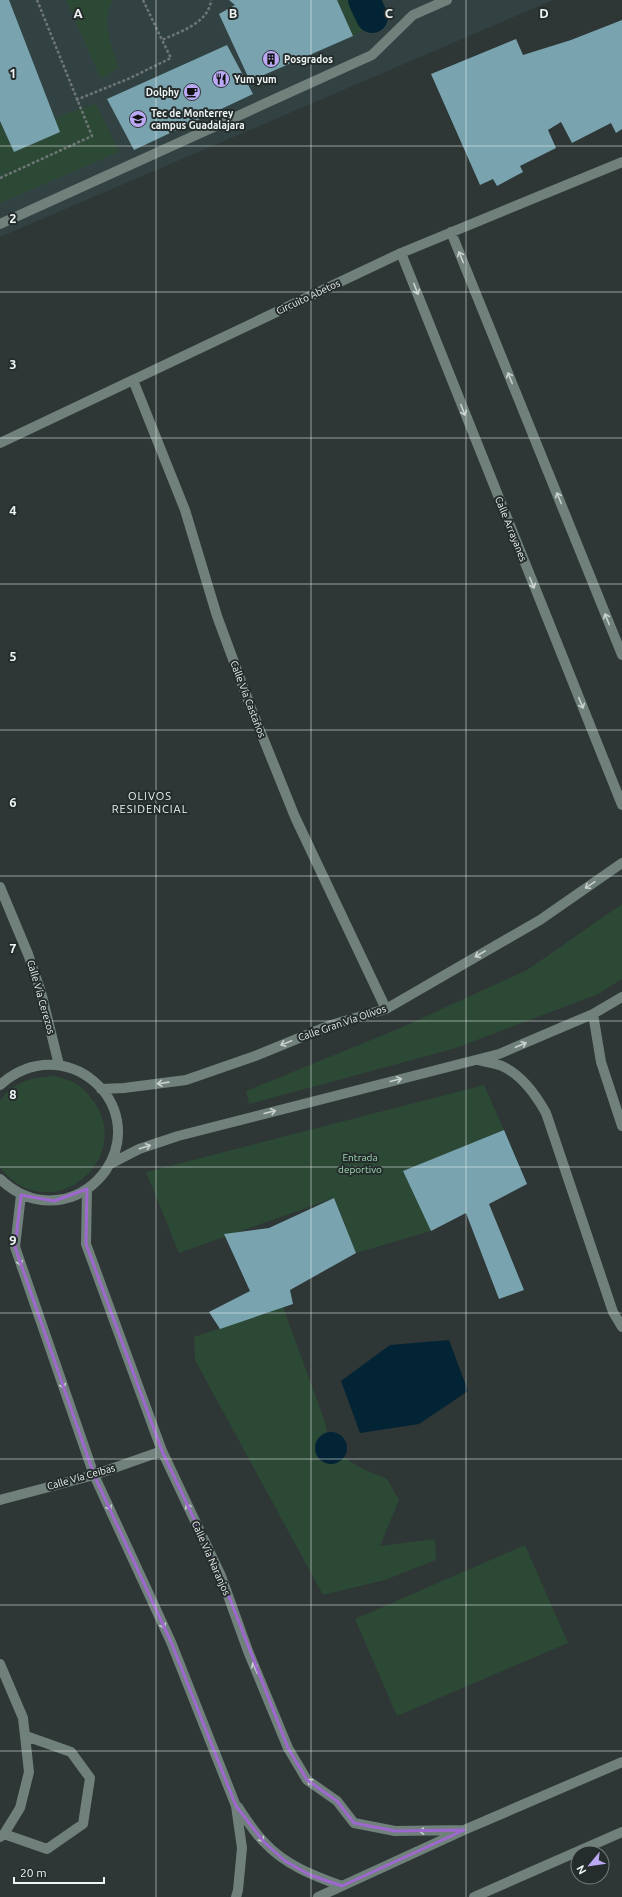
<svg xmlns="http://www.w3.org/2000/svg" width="622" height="1897" font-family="Ubuntu,sans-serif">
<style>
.built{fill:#324242}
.green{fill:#2c4936}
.water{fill:#032434}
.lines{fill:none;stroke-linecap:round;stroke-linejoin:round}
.canal{stroke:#032434;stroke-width:32}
.building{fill:#79a4af}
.path{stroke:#6e7575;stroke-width:2.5;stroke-dasharray:3 2;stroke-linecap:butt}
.minor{stroke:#70817c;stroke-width:10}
.oneway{stroke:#c8d1cf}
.marked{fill:none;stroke:#9e68cf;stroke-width:3;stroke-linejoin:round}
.grid{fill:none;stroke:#eef3f3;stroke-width:1;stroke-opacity:0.55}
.labels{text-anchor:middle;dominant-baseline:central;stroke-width:4;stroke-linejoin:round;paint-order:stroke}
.poi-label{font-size:10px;font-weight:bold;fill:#eef3f3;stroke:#252c2c;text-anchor:start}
.street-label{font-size:10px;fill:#eef3f3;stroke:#252c2c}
.park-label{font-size:10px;fill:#a2dcb6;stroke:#252c2c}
.neighbourhood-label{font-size:11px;letter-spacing:1px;fill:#eef3f3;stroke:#252c2c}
.grid-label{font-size:13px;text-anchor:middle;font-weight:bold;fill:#eef3f3;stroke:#252c2c;stroke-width:4;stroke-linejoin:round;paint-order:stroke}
</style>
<rect width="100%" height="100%" fill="#2e3636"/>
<path class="built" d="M0 0H553L0 237Z"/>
<path class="green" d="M66 0H113C100 21 112 46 118 68L101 79Z
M337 0H356L369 27 353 36Z
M96 104 119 152 0 203V121L12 147 10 141 66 114Z
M622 904V979L598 994 456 1048 249 1104 246 1091 398 1029 527 970Z
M56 1076C61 1078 68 1080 73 1082 82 1086 89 1095 95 1103 131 1158 59 1221 10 1178 6 1175 3 1171 0 1167V1101C13 1081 34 1077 56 1076Z
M484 1085 504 1130 403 1171 431 1231 356 1253 334 1198 179 1253 146 1172Z
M283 1307 325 1422 331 1450 363 1469 387 1479 399 1500 380 1546 435 1539 436 1560 385 1580 323 1595 195 1360 194 1337Z
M525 1545 568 1643 397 1716 355 1619Z"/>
<path class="water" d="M449 1340 468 1391 419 1424 360 1433 341 1381 390 1345Z
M315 1448a16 16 0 1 1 32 0a16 16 0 1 1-32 0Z"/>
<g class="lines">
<path class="canal" d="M364 0 372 17"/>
</g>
<path class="building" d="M0 0H9L60 132 14 152 0 121Z
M229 0H337L353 36 250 81 219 14 235 5Z
M622 20V129L616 133 611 123 572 143 561 122 548 130 556 148 520 166 523 172 497 186 493 179 480 185 431 74 516 39 523 55 571 40Z
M227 45 253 94 134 150 107 99Z
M504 1130 527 1184 489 1204 524 1290 499 1299 466 1213 431 1231 403 1171Z
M334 1198 356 1253 290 1290 293 1304 220 1329 209 1312 250 1291 224 1234 269 1228Z"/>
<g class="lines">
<path class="path" d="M143 0 162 40
M76 100 128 79 171 58 162 40C179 32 209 23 211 0
M0 178 92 136 37 0"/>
<path class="minor" d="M0 224 372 55 413 15 447 0
M451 232 622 655
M401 253 622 805
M133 380 185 510 217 616 251 708 295 817 386 1009
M0 443 401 253 622 162
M0 887 28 954 41 992 59 1065
M593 1014 601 1062 622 1126
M477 1060C485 1062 494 1063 502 1066 522 1075 536 1095 546 1113L613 1312 622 1327
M0 1085C64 1028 150 1103 106 1170 96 1184 81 1195 64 1199 40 1204 18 1196 0 1179
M101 1089 124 1088 186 1080 255 1056 331 1025 386 1009 540 920 622 863
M110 1164 139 1149 178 1136 499 1054 593 1014 622 997
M87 1189 86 1244 162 1451 221 1576 248 1651 288 1748 307 1780 337 1801 354 1823 395 1831 464 1830
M21 1195 15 1247 94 1475 171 1642 236 1806 242 1848 238 1890 236 1897
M0 1500 94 1475 162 1451
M0 1664 23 1718 29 1772 20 1808 4 1834 0 1837
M238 1807C246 1819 254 1832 264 1842 285 1865 314 1876 342 1886
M4 1834 47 1849 83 1824 90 1778 71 1752 26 1736
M318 1897 464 1830 622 1762
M474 1897 622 1832"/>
</g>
<defs><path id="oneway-shaft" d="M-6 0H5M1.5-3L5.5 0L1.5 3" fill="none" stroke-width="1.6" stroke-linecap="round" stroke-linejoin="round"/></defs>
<g class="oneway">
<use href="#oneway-shaft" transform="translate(461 257) rotate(-112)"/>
<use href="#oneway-shaft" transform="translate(416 289) rotate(69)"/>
<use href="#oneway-shaft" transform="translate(510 378) rotate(-112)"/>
<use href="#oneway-shaft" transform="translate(463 410) rotate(69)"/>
<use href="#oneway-shaft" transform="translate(559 498) rotate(-112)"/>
<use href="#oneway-shaft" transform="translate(532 583) rotate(68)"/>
<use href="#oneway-shaft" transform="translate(607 619) rotate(-112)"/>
<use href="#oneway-shaft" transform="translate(581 703) rotate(68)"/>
<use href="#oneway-shaft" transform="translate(590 885) rotate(146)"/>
<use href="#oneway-shaft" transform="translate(480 954) rotate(150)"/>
<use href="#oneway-shaft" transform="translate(286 1043) rotate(158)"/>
<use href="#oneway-shaft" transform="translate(521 1045) rotate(-23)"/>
<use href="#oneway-shaft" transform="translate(396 1080) rotate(-14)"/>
<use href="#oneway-shaft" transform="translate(163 1083) rotate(172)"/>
<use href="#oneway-shaft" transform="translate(270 1112) rotate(-14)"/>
<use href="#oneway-shaft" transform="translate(145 1147) rotate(-18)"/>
<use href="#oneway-shaft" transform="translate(19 1260) rotate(71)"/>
<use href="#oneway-shaft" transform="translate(62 1383) rotate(71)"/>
<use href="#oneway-shaft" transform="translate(108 1505) rotate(65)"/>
<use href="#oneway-shaft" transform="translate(189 1509) rotate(-115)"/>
<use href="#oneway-shaft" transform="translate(162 1623) rotate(65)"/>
<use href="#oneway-shaft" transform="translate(255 1668) rotate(-113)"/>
<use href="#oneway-shaft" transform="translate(312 1783) rotate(-141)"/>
<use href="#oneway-shaft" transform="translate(425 1831) rotate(179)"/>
<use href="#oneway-shaft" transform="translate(260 1837) rotate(53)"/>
</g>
<path class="marked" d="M87 1189 86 1244 162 1451 221 1576 288 1748 307 1780 337 1801 354 1823 395 1831 464 1830 342 1886 310 1875 285 1861 264 1842 236 1806 171 1642 94 1475 15 1247 21 1195 54 1201Z"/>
<path class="grid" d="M156 0V1897M311 0V1897M466 0V1897M0 146H622M0 292H622M0 438H622M0 584H622M0 730H622M0 876H622M0 1021H622M0 1167H622M0 1313H622M0 1459H622M0 1605H622M0 1751H622"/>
<defs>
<g id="building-disc" transform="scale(0.9)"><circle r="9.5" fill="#bca9f5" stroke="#252c2c"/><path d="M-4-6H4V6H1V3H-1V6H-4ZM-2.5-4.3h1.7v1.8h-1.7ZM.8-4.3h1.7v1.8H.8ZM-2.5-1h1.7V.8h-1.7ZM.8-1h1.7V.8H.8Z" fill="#111"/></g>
<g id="restaurant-disc" transform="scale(0.9)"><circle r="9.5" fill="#bca9f5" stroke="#252c2c"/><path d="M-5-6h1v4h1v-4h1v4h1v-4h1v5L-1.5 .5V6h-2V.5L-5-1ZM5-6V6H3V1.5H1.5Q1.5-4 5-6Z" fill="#111"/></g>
<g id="cafe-disc" transform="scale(0.9)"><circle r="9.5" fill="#bca9f5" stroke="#252c2c"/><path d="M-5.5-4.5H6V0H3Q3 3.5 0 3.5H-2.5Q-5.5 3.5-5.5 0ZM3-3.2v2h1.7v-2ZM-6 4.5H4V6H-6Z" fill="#111"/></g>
<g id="university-disc" transform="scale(0.9)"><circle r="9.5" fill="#bca9f5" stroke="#252c2c"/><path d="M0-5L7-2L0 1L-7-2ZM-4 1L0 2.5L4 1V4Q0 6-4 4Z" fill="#111"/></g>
</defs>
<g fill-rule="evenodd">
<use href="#building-disc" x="271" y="59"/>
<use href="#restaurant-disc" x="221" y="79"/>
<use href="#cafe-disc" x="192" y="92"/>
<use href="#university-disc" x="138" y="119"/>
</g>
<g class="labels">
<g class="poi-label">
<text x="284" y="59">Posgrados</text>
<text x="234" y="79">Yum yum</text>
<text x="179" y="92" text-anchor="end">Dolphy</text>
<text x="151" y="113">Tec de Monterrey<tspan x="151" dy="12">campus Guadalajara</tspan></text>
</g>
<g class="street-label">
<text transform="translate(308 297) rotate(-25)">Circuito Abetos</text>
<text transform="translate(511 529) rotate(68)">Calle Arrayanes</text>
<text transform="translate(248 699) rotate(69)">Calle Vía Castaños</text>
<text transform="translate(41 997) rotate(74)">Calle Vía Cerezos</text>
<text transform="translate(342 1023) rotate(-19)">Calle Gran Vía Olivos</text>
<text transform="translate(81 1477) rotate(-16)">Calle Vía Ceibas</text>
<text transform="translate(211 1558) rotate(66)">Calle Vía Naranjos</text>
</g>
<g class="park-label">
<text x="360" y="1157">Entrada<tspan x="360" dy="12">deportivo</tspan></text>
</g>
<g class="neighbourhood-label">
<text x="150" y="796">OLIVOS<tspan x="150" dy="13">RESIDENCIAL</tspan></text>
</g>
</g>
<g class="grid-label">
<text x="78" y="18">A</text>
<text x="233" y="18">B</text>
<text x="389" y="18">C</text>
<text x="544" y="18">D</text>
<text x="13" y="78">1</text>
<text x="13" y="223">2</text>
<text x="13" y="369">3</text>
<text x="13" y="515">4</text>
<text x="13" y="661">5</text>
<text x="13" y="807">6</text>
<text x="13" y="953">7</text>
<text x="13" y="1099">8</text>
<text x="13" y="1245">9</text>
</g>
<g transform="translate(590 1865) rotate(241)"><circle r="19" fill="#252c2c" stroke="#757c7c"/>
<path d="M0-3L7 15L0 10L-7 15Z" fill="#bca9f5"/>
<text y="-6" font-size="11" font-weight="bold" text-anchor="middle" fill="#eef3f3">N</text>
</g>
<path d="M14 1877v6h90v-6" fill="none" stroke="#eef3f3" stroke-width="2"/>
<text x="20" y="1877" font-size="12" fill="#eef3f3" stroke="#252c2c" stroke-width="3" paint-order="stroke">20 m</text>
</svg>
